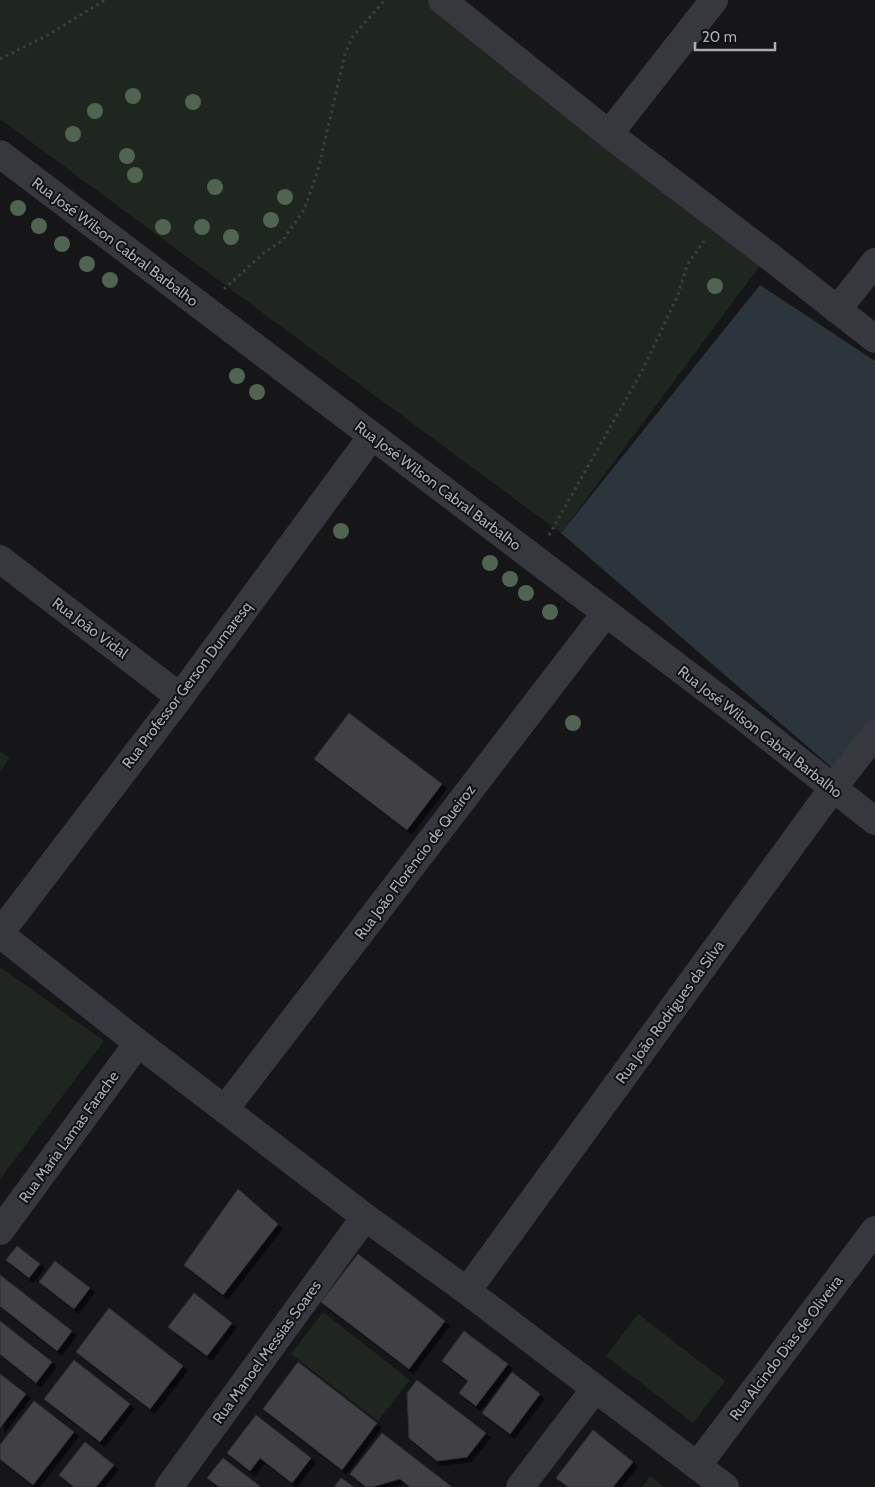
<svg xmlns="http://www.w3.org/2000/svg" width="875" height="1487" font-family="Cabin,sans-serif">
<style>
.green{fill:#1e261f}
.water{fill:#2c353c}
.building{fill:#404145;stroke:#303034;filter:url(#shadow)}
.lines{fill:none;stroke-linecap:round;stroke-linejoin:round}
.path{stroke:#3d3f44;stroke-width:3;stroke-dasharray:2.5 4;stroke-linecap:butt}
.minor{stroke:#37383d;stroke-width:28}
.tree{fill:#506452}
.labels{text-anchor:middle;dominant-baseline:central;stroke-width:4;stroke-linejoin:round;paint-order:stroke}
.street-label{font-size:15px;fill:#a8adb8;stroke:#111113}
</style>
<defs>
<filter id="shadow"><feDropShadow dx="4.5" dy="4.5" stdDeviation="0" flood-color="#0009"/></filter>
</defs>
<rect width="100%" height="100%" fill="#161618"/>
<path class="green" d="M0 0H433L768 255 561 533 0 119Z
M0 751 10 758 0 771Z
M0 967 104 1041 0 1179Z
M323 1312 410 1380 378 1421 291 1354Z
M638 1314 725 1381 693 1423 606 1356Z
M650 1476 665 1487H642Z"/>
<path class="water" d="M760 285 875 361V725L838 773 561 533Z"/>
<path class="building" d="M349 713 442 784 407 830 314 759Z
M238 1189 278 1224 223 1295 184 1265Z
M17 1246 40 1264 29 1278 6 1260Z
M358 1254 445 1321 409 1369 321 1302Z
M55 1261 90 1288 74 1309 39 1282Z
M0 1275 72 1331 57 1351 0 1306Z
M194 1293 232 1323 207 1356 168 1327Z
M109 1308 183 1366 150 1409 76 1352Z
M0 1321 52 1362 36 1383 0 1354Z
M464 1331 508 1364 476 1406 459 1393 468 1381 442 1361Z
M74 1360 130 1404 100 1442 44 1399Z
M298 1362 377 1423 342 1470 263 1409Z
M512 1372 540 1394 510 1434 482 1413Z
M0 1374 26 1394 0 1428Z
M417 1380 486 1433 467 1457 437 1461 409 1438 407 1393Z
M34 1401 74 1432 33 1485 0 1459V1445Z
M256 1415 311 1458 292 1483 260 1458 250 1471 227 1453Z
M593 1430 633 1462 613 1487H568L556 1478Z
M382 1433 452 1487H410L400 1479 372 1487H366L350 1474Z
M85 1442 114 1465 96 1487H74L59 1475Z
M223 1458 261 1487H219L207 1478Z
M341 1478 354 1487H334Z"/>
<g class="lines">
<path class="path" d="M0 59 48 35 105 0
M224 289 265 252 283 240 304 210 318 170 345 54 353 36 385 0
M549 535 642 371 678 295 687 265 704 241"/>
<path class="minor" d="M442 0 609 134 773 259 875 339
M609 134 714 0
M0 154 741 715 875 821
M837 310 875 262
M0 559 180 697
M0 933 180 697 372 436
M0 934 138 1043 365 1217 467 1291 725 1487
M225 1109 605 614
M0 1231 138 1043
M467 1291 833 788 875 734
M697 1466 875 1230
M169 1487 365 1217
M520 1487 595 1389"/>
</g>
<g class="tree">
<circle cx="133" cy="96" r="8"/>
<circle cx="193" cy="102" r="8"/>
<circle cx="95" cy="111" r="8"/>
<circle cx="73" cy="134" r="8"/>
<circle cx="127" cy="156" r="8"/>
<circle cx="135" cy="175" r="8"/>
<circle cx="215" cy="187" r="8"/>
<circle cx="285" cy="197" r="8"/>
<circle cx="18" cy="208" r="8"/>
<circle cx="271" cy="220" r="8"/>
<circle cx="39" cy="226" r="8"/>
<circle cx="163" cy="227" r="8"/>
<circle cx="202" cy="227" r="8"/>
<circle cx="231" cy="237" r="8"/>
<circle cx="62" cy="244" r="8"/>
<circle cx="87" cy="264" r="8"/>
<circle cx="110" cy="280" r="8"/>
<circle cx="715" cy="286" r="8"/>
<circle cx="237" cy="376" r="8"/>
<circle cx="257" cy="392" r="8"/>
<circle cx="341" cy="531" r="8"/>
<circle cx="490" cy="563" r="8"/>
<circle cx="510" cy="579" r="8"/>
<circle cx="526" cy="593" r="8"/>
<circle cx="550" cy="612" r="8"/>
<circle cx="573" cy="723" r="8"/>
</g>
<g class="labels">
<g class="street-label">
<text transform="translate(115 242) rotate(37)">Rua José Wilson Cabral Barbalho</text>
<text transform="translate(438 486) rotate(37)">Rua José Wilson Cabral Barbalho</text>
<text transform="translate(90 628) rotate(37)">Rua João Vidal</text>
<text transform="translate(187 685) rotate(-53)">Rua Professor Gerson Dumaresq</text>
<text transform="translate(760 732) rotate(38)">Rua José Wilson Cabral Barbalho</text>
<text transform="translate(415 862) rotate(-53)">Rua João Florêncio de Queiroz</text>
<text transform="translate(670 1012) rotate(-54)">Rua João Rodrigues da Silva</text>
<text transform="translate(69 1137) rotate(-54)">Rua Maria Lamas Farache</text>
<text transform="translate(786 1348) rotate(-53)">Rua Alcindo Dias de Oliveira</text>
<text transform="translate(267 1352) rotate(-54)">Rua Manoel Messias Soares</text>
</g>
</g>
<path d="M695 42v8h80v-8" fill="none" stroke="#a8adb8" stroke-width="2.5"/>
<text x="702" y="42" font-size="15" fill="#a8adb8" stroke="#111113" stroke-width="4" paint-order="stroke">20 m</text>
</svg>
